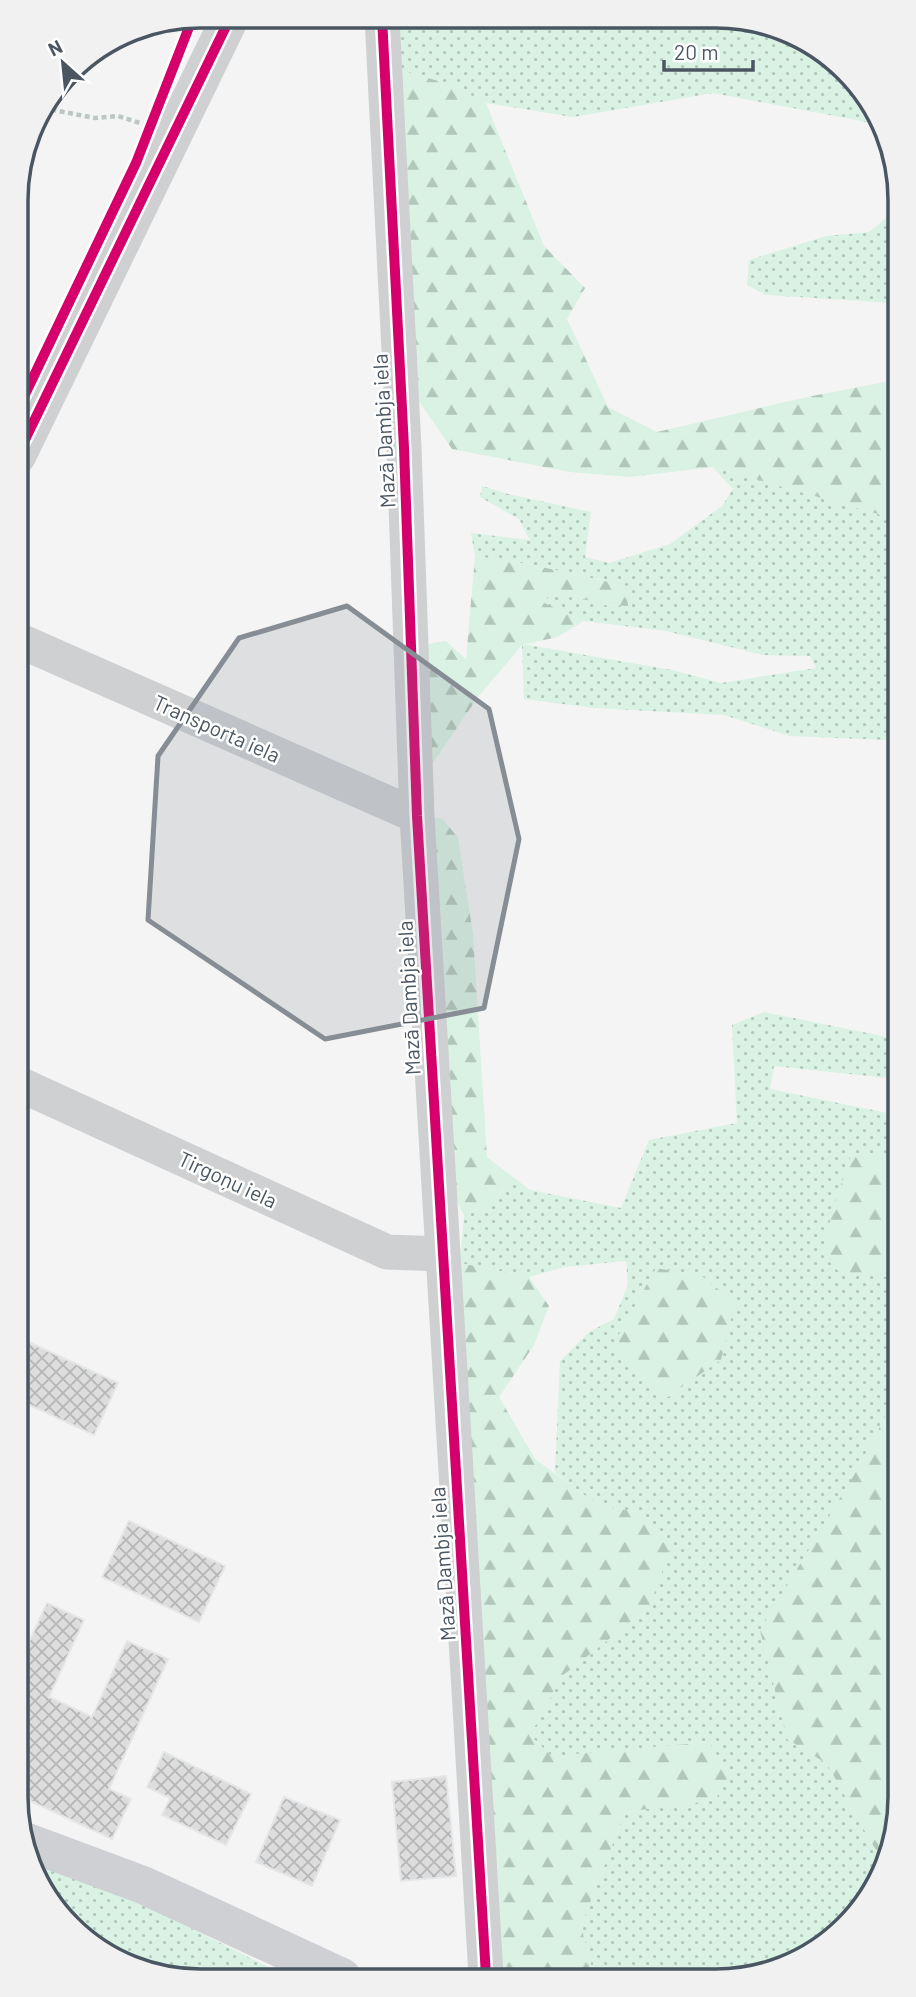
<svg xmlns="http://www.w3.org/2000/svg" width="916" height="1997" font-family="Barlow,sans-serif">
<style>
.grass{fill:url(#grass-dots);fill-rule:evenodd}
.forest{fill:url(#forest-firs)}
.building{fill:url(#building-cross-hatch);stroke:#e5e6e7;stroke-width:2}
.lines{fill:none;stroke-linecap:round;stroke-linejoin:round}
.path{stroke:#bcc7c4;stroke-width:4.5;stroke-dasharray:5 3.5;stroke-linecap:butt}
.minor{stroke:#ced0d2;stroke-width:35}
.tertiary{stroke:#ced0d2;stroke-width:38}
.secondary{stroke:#ced0d4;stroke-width:38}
.cycleway-casing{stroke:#fff;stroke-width:15}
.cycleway{stroke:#d6006c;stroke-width:10}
.marked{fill:#868d94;fill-opacity:0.2;stroke:#868d94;stroke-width:5;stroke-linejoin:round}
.labels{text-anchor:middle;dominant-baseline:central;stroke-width:5;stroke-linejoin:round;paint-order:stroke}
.street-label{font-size:21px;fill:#4a5661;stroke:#fff}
.rim{fill:none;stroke:#4a5661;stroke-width:3.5}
</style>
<defs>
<pattern id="grass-dots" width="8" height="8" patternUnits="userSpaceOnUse" patternTransform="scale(1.75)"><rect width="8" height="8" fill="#d9f2e3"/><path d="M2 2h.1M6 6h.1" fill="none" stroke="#b2c7bb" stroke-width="1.8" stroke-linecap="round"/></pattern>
<pattern id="forest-firs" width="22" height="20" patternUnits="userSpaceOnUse" patternTransform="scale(1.75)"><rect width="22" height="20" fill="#d9f2e3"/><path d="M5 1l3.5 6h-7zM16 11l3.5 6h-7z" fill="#b2c7bb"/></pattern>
<pattern id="building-cross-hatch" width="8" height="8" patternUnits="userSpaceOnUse" patternTransform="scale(1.75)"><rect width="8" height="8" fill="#ddddde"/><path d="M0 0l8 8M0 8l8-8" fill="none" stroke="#b5b6b7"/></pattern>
</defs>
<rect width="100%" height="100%" fill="#f4f4f4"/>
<path class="grass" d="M399 17 752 19 838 62 877 124 713 93 573 117 486 103 401 70Z
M894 211V303L766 295 747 285 749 260 826 236 869 232Z
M713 467 895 519 896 743 888 740 790 736 724 715 595 708 524 699 522 644 672 670 721 683 816 668 810 656 763 655 666 631 584 621 539 601 566 592 600 605 628 606 627 586 528 564 475 556 471 533 530 540 519 519 480 497 482 486 508 494 591 512 585 557 609 563 670 544 722 506 733 489Z
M764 1012 897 1039V1079L774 1066 770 1089 897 1115 898 1393 854 1475 787 1739 827 1764 874 1847 887 1863 855 1918 764 1975 594 1976 581 1926 625 1812 714 1800 708 1742 552 1757 530 1735 562 1676 649 1608 637 1512 598 1505 555 1473 560 1361 589 1332 614 1319 628 1285 626 1261 564 1267 529 1277 460 1263 464 1215 497 1198 513 1177 530 1190 621 1208 649 1140 737 1123 732 1025ZM613 1344 694 1378 668 1397Z
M30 1858 159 1912 288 1977 164 1978 78 1935Z"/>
<path class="forest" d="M401 70 452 85 486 103 544 246 585 288 567 319 608 407 657 432 807 397 895 380V519L713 467 630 477 570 472 452 449 418 400Z
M475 556 528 564 627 586 628 606 600 605 566 592 540 601 584 621 557 637 522 645 478 697 426 773 422 645 446 641 466 659Z
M428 818H442L458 838 473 934 487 1157 513 1177 491 1205 464 1215 455 1198Z
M851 1155H897L898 1276 885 1277 840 1273 823 1255 832 1211Z
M450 1261 529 1277 549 1306 534 1345 499 1397 535 1459 598 1505 637 1512 671 1547 649 1608 562 1676 530 1736 552 1756 709 1742 730 1776 715 1800 625 1812 581 1926 594 1976H498Z
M656 1268 702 1276 735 1303 721 1360 667 1397 613 1345Z
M898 1393 900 1809 887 1863 874 1847 827 1764 787 1739 760 1630 854 1475Z"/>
<path class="building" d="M20 1338 118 1383 94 1435 21 1401Z
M129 1521 225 1566 199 1622 102 1577Z
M47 1603 84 1620 49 1697 92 1717 127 1641 168 1659 109 1789 131 1799 112 1839 22 1797 21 1659Z
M164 1752 251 1794 226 1845 162 1815 170 1798 147 1787Z
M446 1776 456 1876 401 1881 392 1782Z
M284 1797 340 1820 312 1886 256 1862Z"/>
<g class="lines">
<path class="path" d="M43 108 95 118 118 116 143 124"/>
<path class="minor" d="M382 17 404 448 417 816 486 1976
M18 640 417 816
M19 1084 387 1252 442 1254"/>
<path class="tertiary" d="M17 456 231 16"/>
<path class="secondary" d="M22 1840 143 1885 342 1977"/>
<g class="cycleway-casing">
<path id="cycleway" d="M382 17 404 448 417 816 486 1976
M17 411 136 163 193 17
M17 456 231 16"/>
</g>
<use href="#cycleway" class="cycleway"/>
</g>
<path class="marked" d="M347 606 489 709 519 839 484 1008 325 1039 148 920 158 756 239 638Z"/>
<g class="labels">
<g class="street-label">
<text transform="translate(383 431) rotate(-93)">Mazā Dambja iela</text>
<text transform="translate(217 728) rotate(24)">Transporta iela</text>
<text transform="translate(408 998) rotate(-93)">Mazā Dambja iela</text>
<text transform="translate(228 1179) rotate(25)">Tirgoņu iela</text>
<text transform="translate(442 1564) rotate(-94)">Mazā Dambja iela</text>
</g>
</g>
<path d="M0 0H916V1997H0ZM200 28H716A172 172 0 0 1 888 200V1797A172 172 0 0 1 716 1969H200A172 172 0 0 1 28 1797V200A172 172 0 0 1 200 28Z" fill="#f1f1f2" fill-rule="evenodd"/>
<path class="rim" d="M200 28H716A172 172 0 0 1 888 200V1797A172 172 0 0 1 716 1969H200A172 172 0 0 1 28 1797V200A172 172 0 0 1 200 28Z"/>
<g transform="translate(63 63) rotate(333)" stroke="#ffffff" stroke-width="5" paint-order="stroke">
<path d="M0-5L12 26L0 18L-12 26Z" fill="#4a5661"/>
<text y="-10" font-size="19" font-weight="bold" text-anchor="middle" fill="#4a5661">N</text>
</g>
<path d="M664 60v10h89v-10" fill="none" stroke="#4a5661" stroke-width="3.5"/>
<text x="674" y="60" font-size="21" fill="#4a5661" stroke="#ffffff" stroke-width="5" paint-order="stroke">20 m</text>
</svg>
